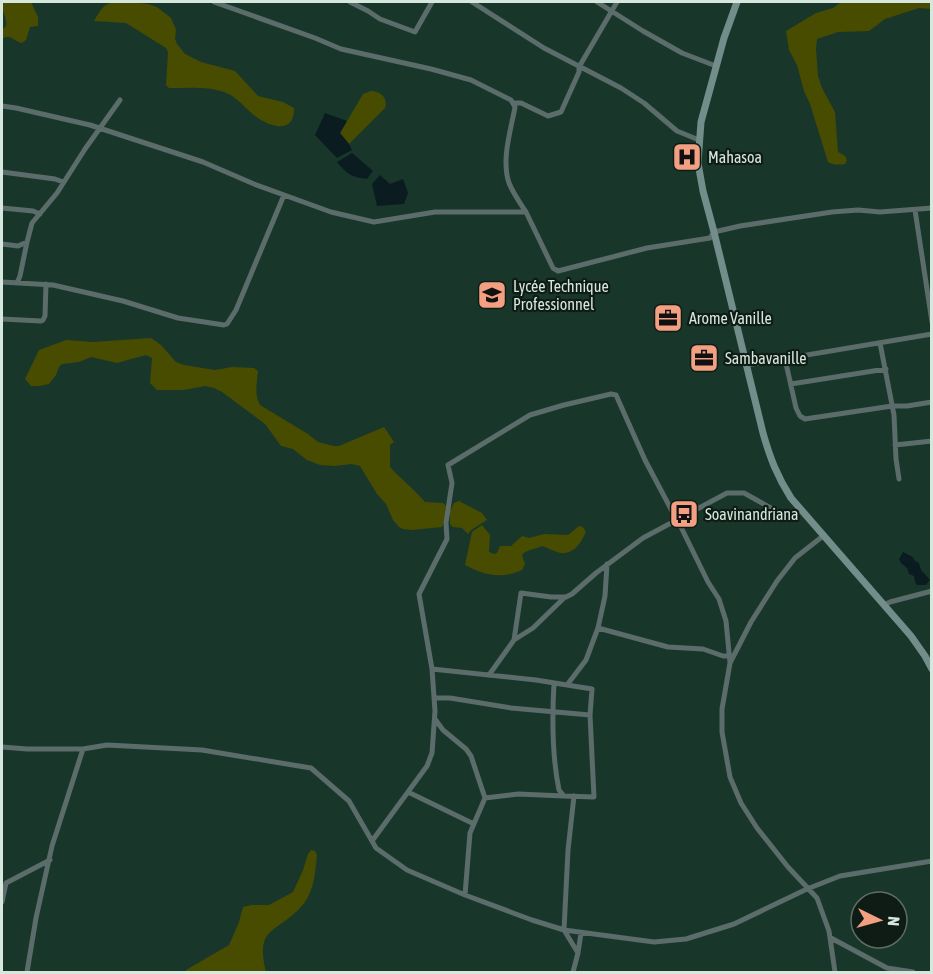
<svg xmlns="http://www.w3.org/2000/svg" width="933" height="974" font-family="'Asap Condensed',sans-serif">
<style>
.green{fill:#474c00}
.water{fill:#0a1c20}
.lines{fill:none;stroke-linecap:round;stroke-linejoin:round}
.minor{stroke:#5b6c6a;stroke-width:5}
.secondary{stroke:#728d8a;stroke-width:7}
.labels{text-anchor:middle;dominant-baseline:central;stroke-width:4.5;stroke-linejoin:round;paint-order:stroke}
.poi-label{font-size:16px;fill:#d6e8de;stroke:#0e1c15;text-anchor:start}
</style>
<rect width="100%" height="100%" fill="#18372a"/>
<path class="green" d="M2 2H31L38 17V26L30 27 26 40 22 43C15 42 12 34 3 38L2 48V30L6 26C8 19 1 11 2 2Z
M130 2 148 4 157 7 171 18 176 30 175 39 177 44 185 54 201 62 235 71 258 96 283 102 294 108C294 131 277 129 261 120 248 113 239 97 224 92 207 86 187 88 169 88L166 85 168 52 166 48 126 23 94 21C106 0 107 3 130 2Z
M841 2H931L932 9 919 8 885 19 869 31 838 32 817 39 816 49 818 76 822 88 835 112 838 152 845 156 847 160 845 164C839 165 833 165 828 162L810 104 804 91 797 65 789 50 786 31 816 13 833 8Z
M371 91C381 91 388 98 385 108L349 144 340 133 363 94Z
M151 338 161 345 176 362 184 365 215 370 232 367 254 368 258 371C257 382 254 395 260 405L308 434 318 442 334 446H339L384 427 394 442 390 445V467C402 480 414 489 425 502L443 503 446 506 445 520 442 527 412 530 403 529 399 527 393 520 386 504 377 494 360 466 352 464 334 466 320 465 307 460 293 449 281 446 265 424 222 392 214 388 205 386 184 390H157L150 383 152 358 146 355 117 363 91 357 79 362 62 364 59 367 56 375 49 384 40 386H31L25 379 39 350 66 340 93 342Z
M459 501 482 513 487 520 471 530 468 534 462 528 453 527 450 524V511L454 503Z
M482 525 490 535 489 552 494 554 497 553 500 546H511L522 536 529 538 544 534 568 535 579 526 583 527 586 532C581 542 575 554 561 553 555 552 548 548 542 546 536 549 525 550 522 555L525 564 522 570C501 579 486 576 465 565L472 532Z
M311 850 315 851 317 855C315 874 314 894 300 908 275 934 255 927 266 972H186V970L229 945 239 922 243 907 252 905H269L293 892 303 870 308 854Z"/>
<path class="water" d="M325 113 347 121 340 133 349 144 352 150 337 158 315 135Z
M352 153 373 171 367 179C351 177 347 174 337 162Z
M380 175 390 184 403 179 408 193 404 204 377 206 372 184Z
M903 552 913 557 914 560 919 563 921 570 930 580 926 585H917L915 582 914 576 909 574 907 568 901 563 899 559Z"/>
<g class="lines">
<path class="minor" d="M214 2 315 38 341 49 431 69 471 80 511 100 515 107C511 130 501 159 509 183 513 193 520 203 526 212
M350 2 368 11 380 19 415 32 432 2
M472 2 544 48 621 88 644 103 677 131 699 140
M597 2 643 31 682 53 716 66
M513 103H521L548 116 561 112 579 72V67L617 2
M2 106 16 108 90 125 203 162 254 184 331 212 374 222 435 212H526L553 268 558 271 647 248 710 238 714 232 740 226 832 212 858 210 880 212 932 208
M2 172 55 179 63 182
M2 208 33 211 40 214
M915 210 932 322
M2 244 18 246 27 242
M2 282 53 285 123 301 178 318 224 325 227 324 236 310 284 195
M17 283 20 276 27 242 32 223 57 193 85 149 120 100
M2 319 41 321 43 320 45 316 46 284
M880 343 894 415 896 459 899 479
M785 359 796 408 800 416 805 419 892 406H907L932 402
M747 365 932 334
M791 384 886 369
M895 445 932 441
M823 536 795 558 777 581 751 622 730 663 722 709V732L730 777 741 803 757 828 788 867 817 898 829 931 835 972
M884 605 890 602 932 591
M598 628 668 647 703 649 723 656H729
M514 640 533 628 565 597
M432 669 536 680 567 685 586 660 598 628 605 596 607 564
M489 675 514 640 521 593 551 597H566L572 594 596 573 643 538 727 493H744L780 513 789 514 802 511
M554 683C552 718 552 756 559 790L564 796 594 797 590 715 592 689 567 685
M434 698H450L511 708 590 715
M435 719 443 730 466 749 471 756 485 798 470 833 465 895
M2 747 27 749H83L107 745 202 750 311 768 349 801 376 848 407 870 465 895 532 920 564 930 654 942 686 939 734 924 807 889 840 876 932 861
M408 792 474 824
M574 796 568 850 564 930 578 953
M485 798 518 794 564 796
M372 841 427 766 432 753 435 711 432 669 419 594 447 539 446 523 452 483 448 465 530 415 564 405 611 394 616 395 645 460 673 513 677 519 708 582 719 599 726 621 730 663
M2 902 6 883 50 860
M831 938 887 968 913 972
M27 972 36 918 52 846 83 749
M573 972 578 953 581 933"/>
<path class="secondary" d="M737 2 724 38 701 122 698 163 703 191 714 232 763 433C770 458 777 476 791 498L911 636 925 656 932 669"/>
</g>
<defs>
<g id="hospital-square" transform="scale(1.5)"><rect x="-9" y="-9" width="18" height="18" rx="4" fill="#f39f82" stroke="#0e1c15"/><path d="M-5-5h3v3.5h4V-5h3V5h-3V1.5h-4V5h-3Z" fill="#111"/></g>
<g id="school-square" transform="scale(1.5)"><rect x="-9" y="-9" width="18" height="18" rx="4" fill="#f39f82" stroke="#0e1c15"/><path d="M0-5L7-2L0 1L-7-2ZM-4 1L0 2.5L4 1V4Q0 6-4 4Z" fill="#111"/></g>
<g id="office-square" transform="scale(1.5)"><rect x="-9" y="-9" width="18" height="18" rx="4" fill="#f39f82" stroke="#0e1c15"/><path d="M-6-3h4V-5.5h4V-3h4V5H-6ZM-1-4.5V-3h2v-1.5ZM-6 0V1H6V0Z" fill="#111"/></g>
<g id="bus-square" transform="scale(1.5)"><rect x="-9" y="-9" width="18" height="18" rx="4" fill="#f39f82" stroke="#0e1c15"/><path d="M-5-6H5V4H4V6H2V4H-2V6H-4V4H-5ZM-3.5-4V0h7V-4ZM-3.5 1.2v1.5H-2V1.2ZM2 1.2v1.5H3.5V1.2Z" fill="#111"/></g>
</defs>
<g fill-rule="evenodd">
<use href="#hospital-square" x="687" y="157"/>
<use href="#school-square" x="492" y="295"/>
<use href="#office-square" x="668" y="318"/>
<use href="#office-square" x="704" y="358"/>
<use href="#bus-square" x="684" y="514"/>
</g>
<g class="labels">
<g class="poi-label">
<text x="708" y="157">Mahasoa</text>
<text x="513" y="286">Lycée Technique<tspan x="513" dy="18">Professionnel</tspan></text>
<text x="689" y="318">Arome Vanille</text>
<text x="725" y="358">Sambavanille</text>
<text x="705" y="514">Soavinandriana</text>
</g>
</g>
<rect width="933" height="974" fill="none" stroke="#d6e8de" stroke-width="6"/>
<g transform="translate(879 920) rotate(95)"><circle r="28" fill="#0e1c15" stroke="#5e6e65" stroke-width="1.5"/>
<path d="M0-4.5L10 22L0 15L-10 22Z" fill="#f39f82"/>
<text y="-9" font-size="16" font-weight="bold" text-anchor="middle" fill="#d6e8de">N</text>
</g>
</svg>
